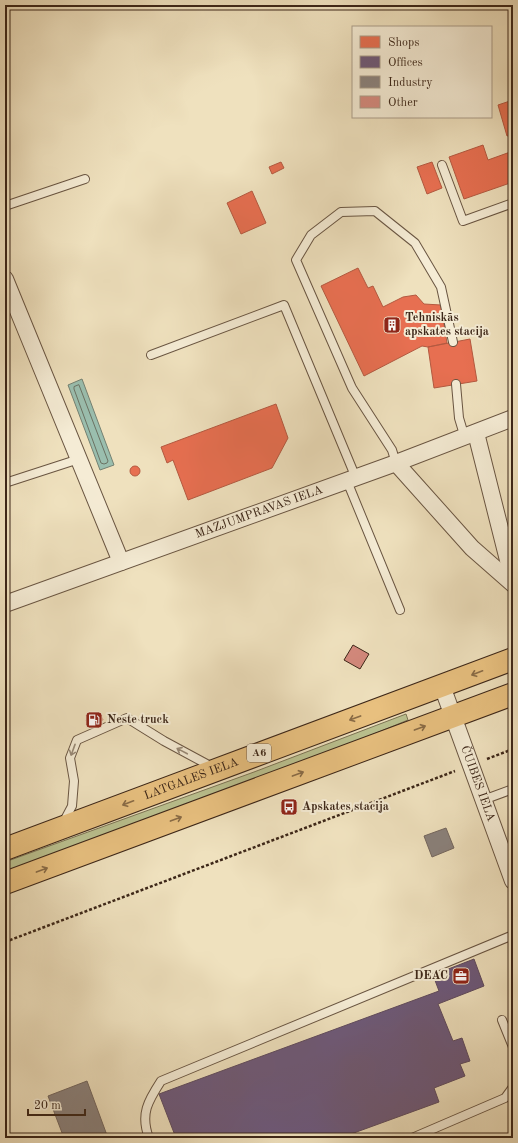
<svg xmlns="http://www.w3.org/2000/svg" width="518" height="1143" font-family="'Old Standard TT',serif">
<style>
.green{fill:#bbc290;stroke:#7c7454}
.water{fill:#9abeae;stroke:#748172}
.shops{fill:#e76f51;stroke:#b45940}
.offices{fill:#6d597a;stroke:#5e4a5d}
.industry{fill:#8a817c;stroke:#73665e}
.lines{fill:none;stroke-linecap:round;stroke-linejoin:round}
.shore{stroke:#6b7263;stroke-width:1}
.building{fill:#d4897d;stroke:#3c2618}
.service-casing{stroke:#695542;stroke-width:10}
.minor-casing{stroke:#695542;stroke-width:18}
.trunk-casing{stroke:#3c2618;stroke-width:24}
.path{stroke:#3c2618;stroke-width:2.5;stroke-dasharray:3 2;stroke-linecap:butt}
.service{stroke:#f5ecd5;stroke-width:8}
.minor{stroke:#f5ecd5;stroke-width:16}
.trunk{stroke:#e8c07f;stroke-width:22}
.oneway{stroke:#896b46}
.oneway2{stroke:#988976}
.labels{text-anchor:middle;dominant-baseline:central;stroke-width:4;stroke-linejoin:round;paint-order:stroke}
.shield{fill:#f5ecd5;stroke:#746151;stroke-width:1}
.shield-label{font-size:11px;font-weight:bold;fill:#3c2618}
.poi-label{font-size:12px;font-weight:bold;fill:#3c2618;stroke:#f5ecd5;text-anchor:start}
.street-label{font-size:12px;fill:#3c2618;stroke:#f5ecd5}
</style>
<rect width="100%" height="100%" fill="#efe1be"/>
<filter id="stains"><feTurbulence type="fractalNoise" baseFrequency=".005" numOctaves="4"/><feColorMatrix values="0 0 0 0 .2 0 0 0 0 .09 0 0 0 0 .02 0 0 0 .5 -.17"/></filter>
<radialGradient id="worn" r=".72"><stop offset=".6" stop-color="#630" stop-opacity="0"/><stop offset="1" stop-color="#630" stop-opacity=".3"/></radialGradient>
<path class="green" d="M406 714 408 720 222 796 5 876V862L254 772Z"/>
<path class="water" d="M82 379 114 465 100 470 68 385Z"/>
<path class="shops" d="M513 100V135L507 136 498 105Z
M483 145 488 160 513 151V182L464 199 449 157Z
M281 162 284 168 272 174 269 167Z
M432 162 442 188 427 194 417 167Z
M252 191 266 223 241 234 227 203Z
M358 268 368 288 373 286 383 307 403 297 416 295 424 304 441 305 447 343 428 347 422 346 364 376 321 286Z
M470 339 477 381 434 388 428 347Z
M276 404 288 438 272 468 188 500 173 460 167 463 161 447Z
M130 471a5 5 0 1 1 10 0a5 5 0 1 1-10 0Z
M100 714 103 720 89 726 86 720Z"/>
<path class="offices" d="M474 959 484 986 438 1004 453 1041 462 1038 470 1061 460 1064 465 1076 434 1088 439 1102 340 1138H176L159 1094 439 991 433 975Z"/>
<path class="industry" d="M446 828 454 848 432 857 424 836Z
M87 1081 108 1138H64L48 1096Z"/>
<g class="lines">
<path class="shore" d="M79 385 108 461 107 463 104 464 101 463 74 389V387Z"/>
</g>
<path class="building" d="M353 645 369 654 360 669 344 660Z"/>
<g class="lines">
<g class="service-casing">
<path id="service" d="M442 165 463 221 513 203
M5 206 85 179
M151 355 284 305 356 478
M456 384 459 418 465 438
M396 463 392 450 352 388 296 260 311 235 341 212 375 211 415 243 441 287 453 342
M347 481 400 610
M5 483 79 459
M483 800 513 789
M63 823 72 806 74 781 70 758 77 740 127 718 164 741 214 768
M502 1020 513 1047
M149 1138C140 1114 148 1101 161 1081L513 935
M412 1138 505 1098 513 1087"/>
</g>
<g class="minor-casing">
<g id="minor">
<path d="M5 279 121 562"/>
<path d="M476 433 513 580"/>
<path d="M396 463 472 548 513 584"/>
<path id="s1" d="M5 604 396 463 513 418"/>
<path id="s2" d="M442 686 513 881"/>
</g>
</g>
<g class="trunk-casing">
<g id="trunk">
<path id="s3" d="M5 849 513 659"/>
<path d="M5 883 513 694"/>
</g>
</g>
<path class="path" d="M487 759 513 749
M5 942 455 771"/>
<use href="#service" class="service"/>
<use href="#minor" class="minor"/>
<use href="#trunk" class="trunk"/>
</g>
<defs><path id="oneway-shaft" d="M-6 0H5M1.5-3L5.5 0L1.5 3" fill="none" stroke-width="1.6" stroke-linecap="round" stroke-linejoin="round"/></defs>
<g class="oneway">
<use href="#oneway-shaft" transform="translate(477 673) rotate(159)"/>
<use href="#oneway-shaft" transform="translate(355 718) rotate(160)"/>
<use href="#oneway-shaft" transform="translate(420 728) rotate(-20)"/>
<use href="#oneway-shaft" transform="translate(298 774) rotate(-20)"/>
<use href="#oneway-shaft" transform="translate(128 803) rotate(159)"/>
<use href="#oneway-shaft" transform="translate(176 819) rotate(-20)"/>
<use href="#oneway-shaft" transform="translate(42 870) rotate(-20)"/>
</g>
<g class="oneway2">
<use href="#oneway-shaft" transform="translate(73 750) rotate(110)"/>
<use href="#oneway-shaft" transform="translate(182 751) rotate(-152)"/>
</g>
<defs>
<g id="building-square" transform="scale(0.9)"><rect x="-9" y="-9" width="18" height="18" rx="4" fill="#8f2418" stroke="#f5ecd5"/><path d="M-4-6H4V6H1V3H-1V6H-4ZM-2.5-4.3h1.7v1.8h-1.7ZM.8-4.3h1.7v1.8H.8ZM-2.5-1h1.7V.8h-1.7ZM.8-1h1.7V.8H.8Z" fill="#fff"/></g>
<g id="fuel-square" transform="scale(0.9)"><rect x="-9" y="-9" width="18" height="18" rx="4" fill="#8f2418" stroke="#f5ecd5"/><path d="M-5.5-6h7V0h2V4h1.3V-2.5L3-4.5l.8-.8L6-3V5H2.5V1h-1V6h-7ZM-4.2-4.7v3.2H.2V-4.7Z" fill="#fff"/></g>
<g id="bus-square" transform="scale(0.9)"><rect x="-9" y="-9" width="18" height="18" rx="4" fill="#8f2418" stroke="#f5ecd5"/><path d="M-5-6H5V4H4V6H2V4H-2V6H-4V4H-5ZM-3.5-4V0h7V-4ZM-3.5 1.2v1.5H-2V1.2ZM2 1.2v1.5H3.5V1.2Z" fill="#fff"/></g>
<g id="office-square" transform="scale(0.9)"><rect x="-9" y="-9" width="18" height="18" rx="4" fill="#8f2418" stroke="#f5ecd5"/><path d="M-6-3h4V-5.5h4V-3h4V5H-6ZM-1-4.5V-3h2v-1.5ZM-6 0V1H6V0Z" fill="#fff"/></g>
</defs>
<g fill-rule="evenodd">
<use href="#building-square" x="392" y="325"/>
<use href="#fuel-square" x="94" y="720"/>
<use href="#bus-square" x="289" y="807"/>
<use href="#office-square" x="461" y="976"/>
</g>
<g class="labels">
<rect class="shield" x="247" y="744" width="24" height="18" rx="3"/>
<g class="shield-label">
<text x="259" y="753">A6</text>
</g>
<g class="poi-label">
<text x="405" y="318">Tehniskās<tspan x="405" dy="14">apskates stacija</tspan></text>
<text x="107" y="720">Neste truck</text>
<text x="302" y="807">Apskates stacija</text>
<text x="448" y="976" text-anchor="end">DEAC</text>
</g>
<g class="street-label">
<text stroke="none"><textPath href="#s1" startOffset="270">MAZJUMPRAVAS IELA</textPath></text>
<text stroke="none"><textPath href="#s3" startOffset="199">LATGALES IELA</textPath></text>
<text stroke="none"><textPath href="#s2" startOffset="104">ČUIBES IELA</textPath></text>
</g>
</g>
<rect width="518" height="1143" fill="none" stroke="#efe1be" stroke-width="20"/>
<rect x="6" y="6" width="506" height="1131" fill="none" stroke="#3c2618" stroke-width="2"/>
<rect x="10" y="10" width="498" height="1123" fill="none" stroke="#3c2618"/>
<rect x="352" y="26" width="140" height="92" fill="#f5ecd5" stroke="#ab9d89"/>
<rect x="360" y="36" width="20" height="12" fill="#e76f51" stroke="#ab9d89"/>
<text x="388" y="46" font-size="12" fill="#3c2618">Shops</text>
<rect x="360" y="56" width="20" height="12" fill="#6d597a" stroke="#ab9d89"/>
<text x="388" y="66" font-size="12" fill="#3c2618">Offices</text>
<rect x="360" y="76" width="20" height="12" fill="#8a817c" stroke="#ab9d89"/>
<text x="388" y="86" font-size="12" fill="#3c2618">Industry</text>
<rect x="360" y="96" width="20" height="12" fill="#d4897d" stroke="#ab9d89"/>
<text x="388" y="106" font-size="12" fill="#3c2618">Other</text>
<path d="M28 1109v6h57v-6" fill="none" stroke="#3c2618" stroke-width="2"/>
<text x="34" y="1109" font-size="12" fill="#3c2618" stroke="#f5ecd5" stroke-width="3" paint-order="stroke">20 m</text>
<rect width="100%" height="100%" filter="url(#stains)"/>
<rect width="100%" height="100%" fill="url(#worn)"/>
</svg>
